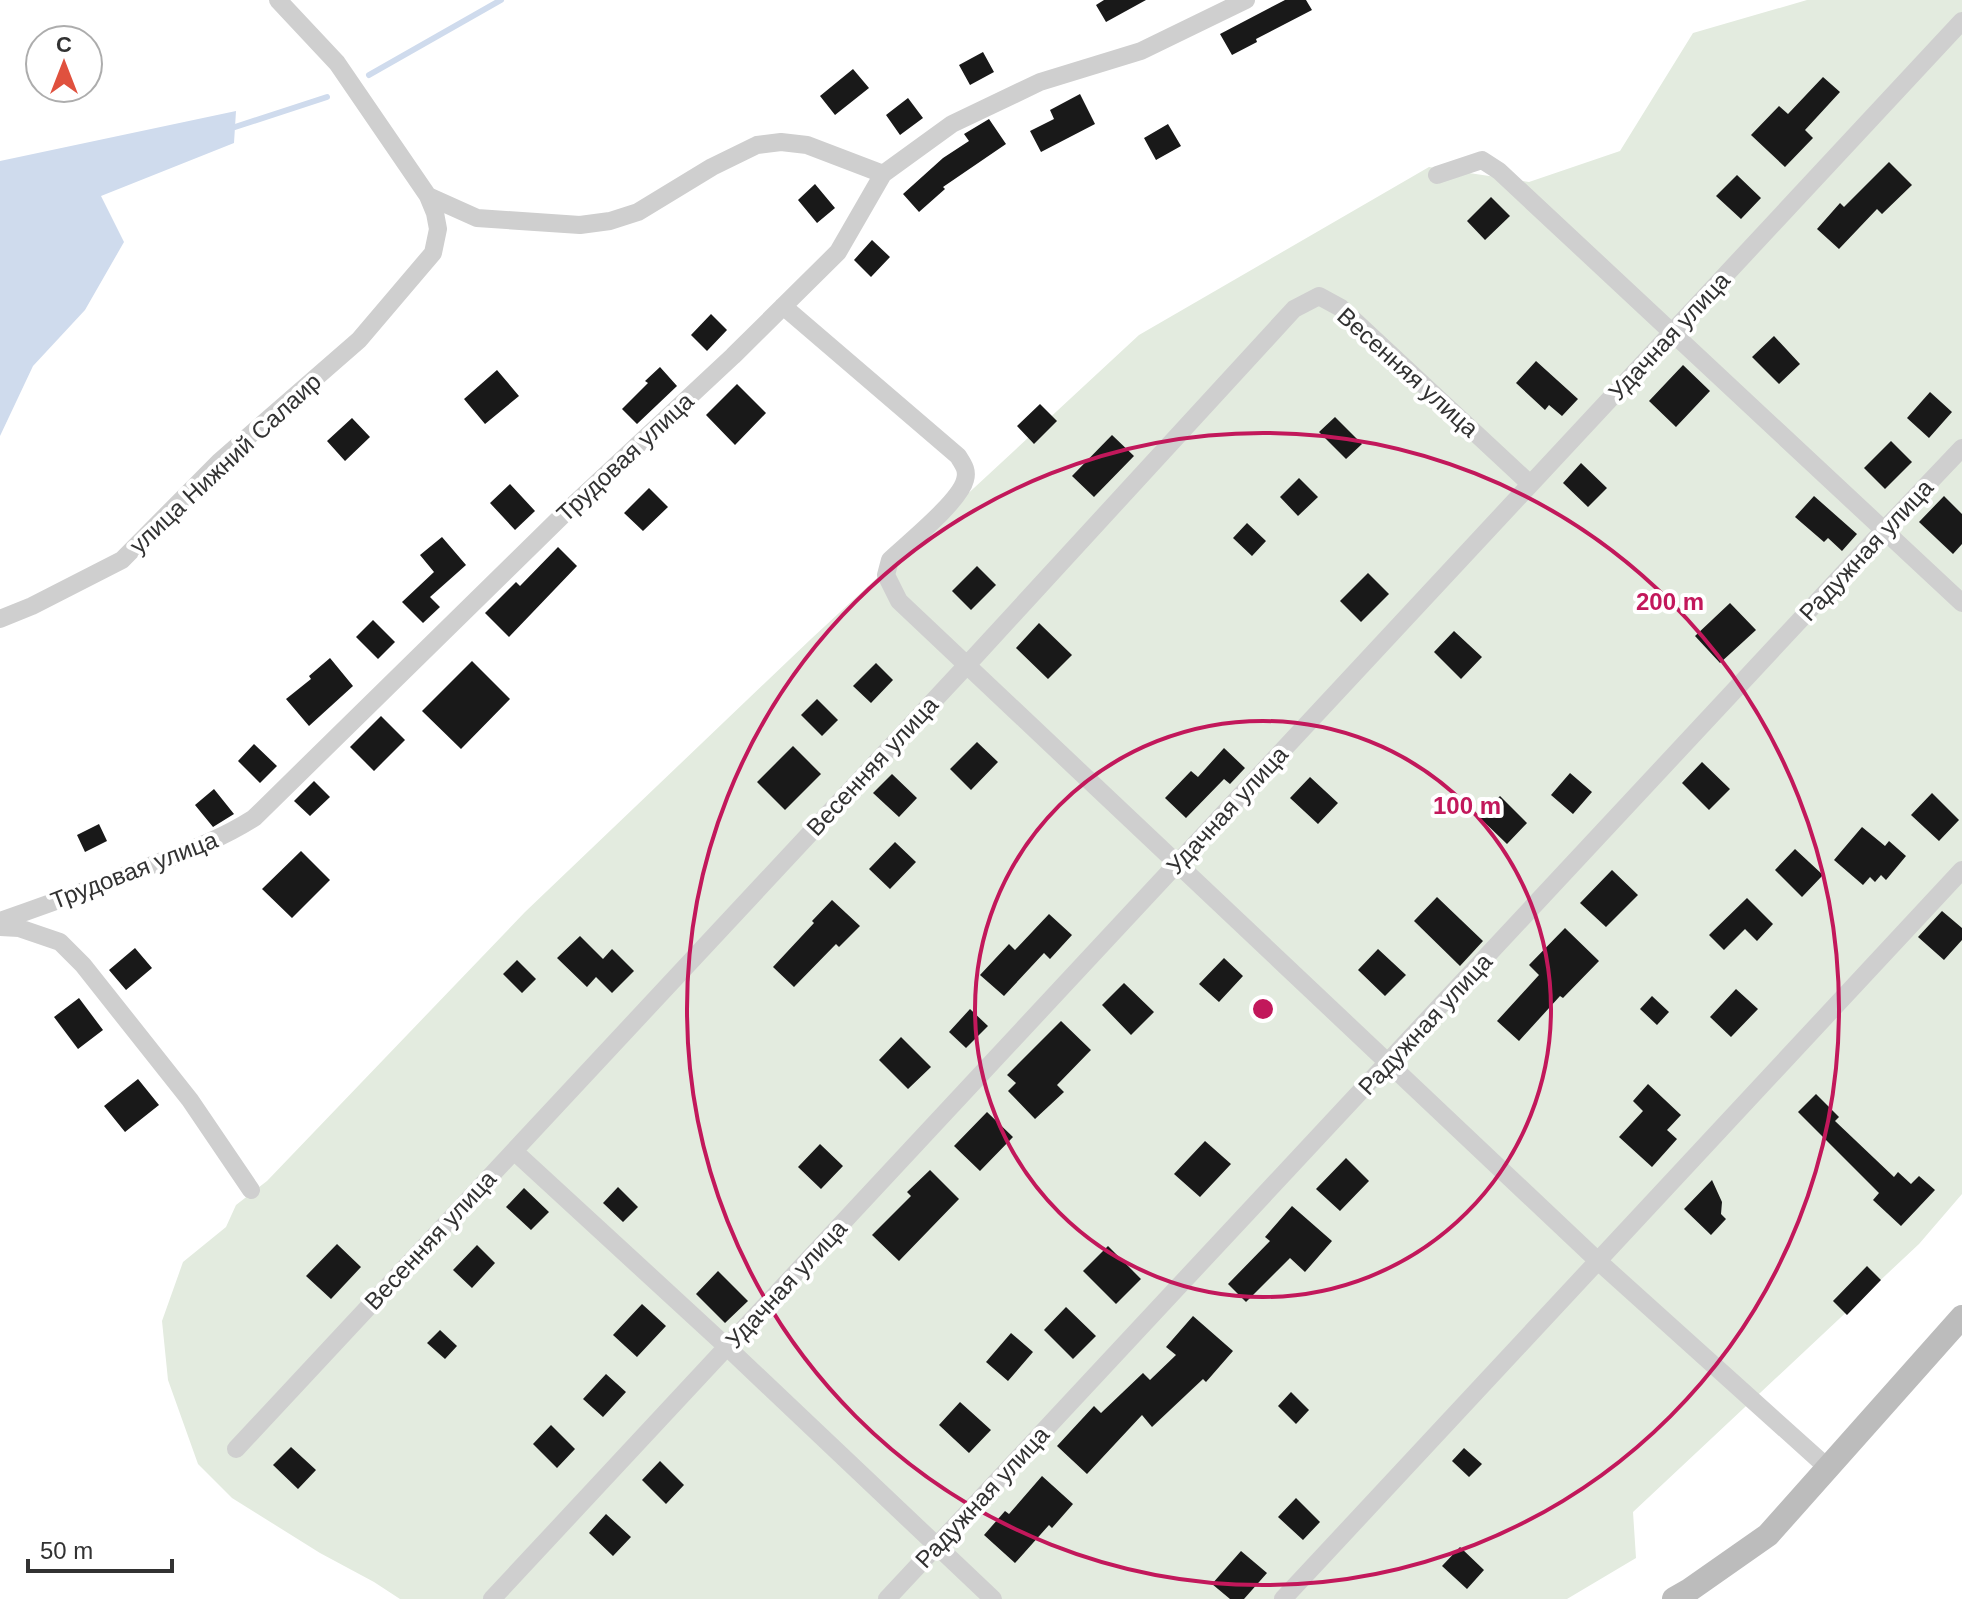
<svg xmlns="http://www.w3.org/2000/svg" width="1962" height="1599" font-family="Helvetica,sans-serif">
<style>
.green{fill:#e3ebdf}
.water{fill:#cfdbed}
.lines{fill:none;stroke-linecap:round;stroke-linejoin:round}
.stream{stroke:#cfdbed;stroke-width:6}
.building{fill:#191919}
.street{stroke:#cfcfcf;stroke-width:18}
.secondary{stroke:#bcbcbc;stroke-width:24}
.ring{fill:none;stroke:#c2185b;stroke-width:4}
.labels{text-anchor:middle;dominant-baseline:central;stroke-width:8;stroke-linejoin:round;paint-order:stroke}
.street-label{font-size:24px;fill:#323232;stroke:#fff}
.centre{fill:#c2185b;stroke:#fff;stroke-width:4}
.ring-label{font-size:24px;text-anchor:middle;font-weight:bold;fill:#c2185b;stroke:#fff;stroke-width:8;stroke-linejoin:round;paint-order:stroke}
</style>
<rect width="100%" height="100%" fill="#fff"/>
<path class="green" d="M1807 0H1962V1194L1919 1244 1633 1512 1636 1558 1567 1599H400L374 1582 320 1553 232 1498 198 1464 168 1380 162 1321 183 1262 226 1227 236 1205 267 1181 525 912 811 639 1139 335 1429 167 1529 182 1620 151 1693 33Z"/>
<path class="water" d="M236 111 234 143 101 196 124 242 85 310 33 366 0 436V161Z"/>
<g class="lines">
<path class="stream" d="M369 75 501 0
M235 127 327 97"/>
</g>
<path class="building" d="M1104 0H1146L1106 22 1096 5Z
M1285 0H1306L1312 10 1256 39 1257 42 1232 55 1220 34Z
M983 52 994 72 970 85 959 65Z
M853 69 869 88 835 115 820 96Z
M1823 77 1840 92 1805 130 1813 138 1785 167 1751 135 1779 106 1788 114Z
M1080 94 1095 124 1041 152 1030 131 1054 119 1050 110Z
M908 98 923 118 900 135 886 115Z
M989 119 1006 144 943 187 945 189 919 212 903 194 943 158 969 141 964 134Z
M1168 124 1181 146 1156 160 1144 138Z
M1889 162 1912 185 1882 214 1877 209 1839 249 1817 229 1840 203 1844 207Z
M1737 175 1761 198 1741 219 1716 196Z
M815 184 835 208 817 223 798 200Z
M1491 197 1510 216 1485 240 1467 221Z
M872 240 890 257 871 277 854 260Z
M711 314 727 330 707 351 691 335Z
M1774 336 1800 364 1779 384 1752 357Z
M1536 361 1578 399 1562 416 1549 405 1545 410 1516 383Z
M1683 365 1710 391 1676 427 1649 401Z
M660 367 677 386 637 424 622 409 648 383 645 381Z
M497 370 519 396 485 424 464 399Z
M737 384 766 413 735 445 706 415Z
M1930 392 1952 412 1929 438 1907 418Z
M1040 404 1057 421 1034 444 1017 426Z
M1335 417 1362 444 1346 459 1319 432Z
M352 418 370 437 345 461 327 441Z
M1112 435 1134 456 1094 497 1072 476Z
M1891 441 1912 462 1885 489 1864 468Z
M1581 463 1607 488 1588 507 1563 483Z
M1299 478 1318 497 1298 516 1280 497Z
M510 484 535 511 515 530 490 503Z
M649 488 668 507 643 531 624 513Z
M1814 496 1857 534 1842 551 1828 538 1824 542 1795 517Z
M1944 496 1962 514V544L1953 554 1919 522Z
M1247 523 1266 541 1252 556 1233 538Z
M442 537 466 565 430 597 440 607 423 623 402 602 434 572 420 555Z
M558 547 577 566 509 637 485 613 516 582 520 586Z
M977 566 996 585 971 610 952 591Z
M1368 573 1389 594 1361 622 1340 601Z
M1730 603 1756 630 1720 663 1695 636Z
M373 620 395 642 378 659 356 637Z
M1039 623 1072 655 1048 679 1016 648Z
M1454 631 1482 657 1461 679 1434 652Z
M330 658 353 686 309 726 286 699 311 679 309 676Z
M472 661 510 699 461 749 422 711Z
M876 663 893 680 871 703 853 686Z
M817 699 838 720 822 736 801 715Z
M381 716 405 740 374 771 350 747Z
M977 742 998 762 971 790 950 769Z
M254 744 277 766 260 783 238 761Z
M793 746 821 774 785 810 757 782Z
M1224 748 1245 768 1230 784 1224 779 1186 818 1165 798 1191 771 1198 777Z
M1702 762 1730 789 1709 810 1682 783Z
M1570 773 1592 792 1573 814 1551 795Z
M892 774 917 798 899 817 873 793Z
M1310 777 1338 803 1318 824 1290 798Z
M314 781 330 797 310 816 294 801Z
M214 789 234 814 213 827 195 805Z
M1932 793 1959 820 1939 841 1911 815Z
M1500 796 1527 823 1507 844 1479 817Z
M99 824 107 841 85 852 77 835Z
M1862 827 1885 846 1889 841 1906 856 1886 880 1881 875 1875 882 1870 877 1863 885 1834 860Z
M895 842 916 862 890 889 869 869Z
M1795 849 1823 875 1802 897 1775 870Z
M301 851 330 880 292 918 262 889Z
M1612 870 1638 895 1606 927 1580 903Z
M1437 897 1483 941 1460 966 1414 921Z
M1747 898 1773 924 1757 941 1745 929 1724 950 1709 935Z
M832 900 860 926 839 947 836 944 794 987 773 967 814 923 812 921Z
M1942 911 1962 928V940L1944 960 1918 937Z
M1049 914 1072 935 1050 959 1044 953 1004 996 980 975 1009 944 1015 950Z
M1565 928 1599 961 1563 998 1560 996 1519 1041 1497 1021 1539 975 1529 965Z
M580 936 603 959 612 949 634 971 612 993 596 977 587 987 557 958Z
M135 948 152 968 126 990 109 970Z
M1378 949 1406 975 1385 996 1358 970Z
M1224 958 1243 976 1219 1002 1199 984Z
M517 960 536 979 522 993 503 974Z
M1124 983 1154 1012 1131 1035 1102 1005Z
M1736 989 1758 1009 1731 1037 1710 1017Z
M1652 996 1669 1012 1657 1025 1640 1009Z
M79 998 103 1030 78 1049 54 1017Z
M970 1009 988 1026 966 1048 949 1032Z
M1061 1021 1091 1050 1057 1085 1064 1092 1035 1119 1008 1091 1016 1083 1007 1075Z
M901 1037 931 1067 908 1089 879 1060Z
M138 1079 159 1105 125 1132 104 1106Z
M1648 1084 1681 1115 1667 1130 1677 1139 1652 1167 1619 1137 1643 1111 1633 1101Z
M1816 1094 1839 1117 1835 1121 1894 1177 1898 1172 1911 1184 1919 1176 1935 1190 1901 1226 1873 1200 1879 1193 1798 1112Z
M987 1112 1013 1137 980 1171 954 1146Z
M1205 1141 1231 1164 1200 1197 1174 1174Z
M820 1144 843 1166 821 1189 798 1167Z
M1346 1158 1369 1181 1340 1211 1316 1189Z
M930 1170 959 1199 899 1261 872 1235 911 1196 907 1192Z
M1712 1180 1722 1202 1721 1214 1726 1219 1711 1235 1684 1209Z
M618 1187 638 1207 623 1222 603 1203Z
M524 1188 549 1212 531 1230 506 1207Z
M1292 1206 1332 1241 1305 1272 1290 1258 1246 1302 1228 1284 1270 1241 1265 1237Z
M337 1244 361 1267 331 1299 306 1276Z
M477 1245 495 1263 472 1288 453 1270Z
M1108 1246 1141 1279 1116 1304 1083 1271Z
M1867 1266 1881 1280 1847 1315 1833 1301Z
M718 1271 748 1301 725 1323 696 1294Z
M642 1304 666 1326 637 1357 613 1335Z
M1066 1307 1096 1336 1073 1359 1044 1330Z
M1193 1316 1233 1351 1206 1382 1203 1379 1152 1427 1142 1415 1087 1474 1057 1446 1094 1406 1101 1413 1143 1373 1150 1380 1176 1355 1166 1347Z
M440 1330 457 1346 445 1359 427 1343Z
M1011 1333 1033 1352 1008 1381 986 1362Z
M606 1374 626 1392 603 1417 583 1399Z
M1291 1392 1309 1410 1296 1424 1278 1406Z
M960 1402 991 1430 969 1453 939 1425Z
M551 1425 575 1449 557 1468 533 1444Z
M291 1447 316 1470 298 1489 273 1465Z
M1464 1448 1482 1464 1469 1477 1452 1461Z
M660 1461 684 1485 666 1504 642 1480Z
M1042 1476 1073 1504 1052 1528 1049 1525 1015 1563 984 1535 1005 1511 1009 1514Z
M1296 1498 1320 1522 1303 1540 1278 1517Z
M606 1514 631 1537 613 1556 589 1533Z
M1460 1547 1484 1570 1467 1589 1442 1566Z
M1241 1551 1267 1573 1244 1599H1230L1212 1584Z"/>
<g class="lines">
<path class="street" d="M1437 175 1482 160 1499 171 1962 603
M428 196 477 218 580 225 610 221 638 212 712 167 757 145 781 142 807 145 883 174
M783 306 958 456C963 464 968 470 965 480 960 501 908 543 890 560L886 575 899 601 1598 1261 1828 1468
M0 619 32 606 122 560 219 462 359 340 433 253 438 229 435 213 428 196 337 63 278 0
M0 921C51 903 102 885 152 865 188 851 221 839 254 818L570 508 733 356 838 252 883 174 952 124 1040 82 1141 51 1246 0
M0 927 19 928 60 942 83 965 190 1100 251 1190
M514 1151 727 1347 993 1599
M236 1449 967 665 1294 309 1319 296 1341 308 1529 483
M492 1599 1962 21
M887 1599 1884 530 1962 448
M1283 1599 1962 870"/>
<path class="secondary" d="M1674 1599 1688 1591 1768 1535 1962 1317"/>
</g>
<g class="ring">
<circle cx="1263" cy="1009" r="288"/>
<circle cx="1263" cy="1009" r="576"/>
</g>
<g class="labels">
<g class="street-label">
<text transform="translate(1669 336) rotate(-47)">Удачная улица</text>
<text transform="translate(1408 372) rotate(42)">Весенняя улица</text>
<text transform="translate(625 457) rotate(-43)">Трудовая улица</text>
<text transform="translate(225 463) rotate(-43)">улица Нижний Салаир</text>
<text transform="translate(1866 550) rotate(-47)">Радужная улица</text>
<text transform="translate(872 766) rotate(-47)">Весенняя улица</text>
<text transform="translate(1227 810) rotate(-47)">Удачная улица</text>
<text transform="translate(134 870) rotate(-21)">Трудовая улица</text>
<text transform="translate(1425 1024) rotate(-47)">Радужная улица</text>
<text transform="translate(430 1240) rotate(-47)">Весенняя улица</text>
<text transform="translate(786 1284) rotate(-47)">Удачная улица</text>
<text transform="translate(982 1497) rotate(-47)">Радужная улица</text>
</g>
</g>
<circle cx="1263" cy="1009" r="12" class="centre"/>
<g class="ring-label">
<text x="1670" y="610">200 m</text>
<text x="1467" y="814">100 m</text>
</g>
<g transform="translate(64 64)"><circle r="38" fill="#ffffff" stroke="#adadad" stroke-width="2"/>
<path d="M0-6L14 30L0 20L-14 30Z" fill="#e0513e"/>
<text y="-12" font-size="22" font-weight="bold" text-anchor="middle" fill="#323232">С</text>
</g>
<path d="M28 1559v12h144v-12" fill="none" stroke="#323232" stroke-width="4"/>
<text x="40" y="1559" font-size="24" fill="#323232" stroke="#ffffff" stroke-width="6" paint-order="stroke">50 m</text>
</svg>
